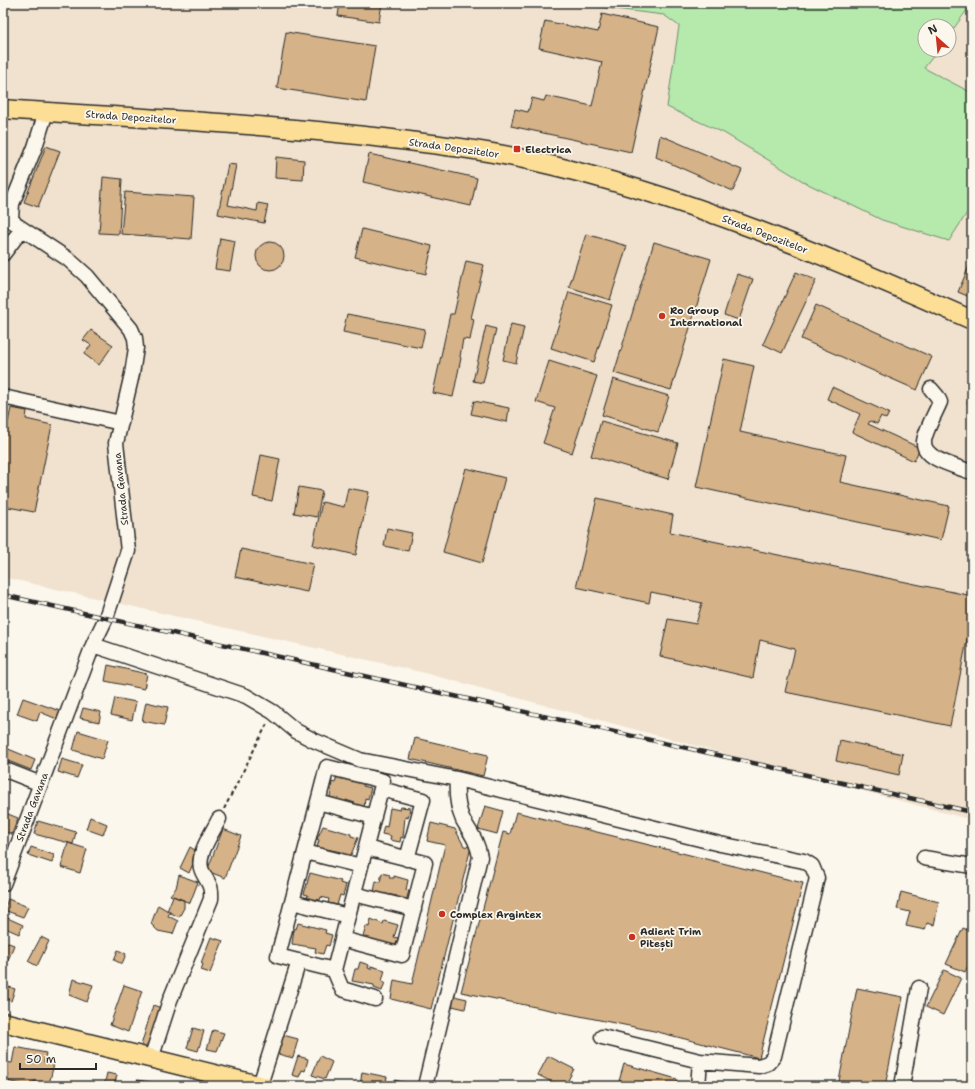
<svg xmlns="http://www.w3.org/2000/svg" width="975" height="1089" font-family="'Shantell Sans',sans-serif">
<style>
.built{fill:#f0e2ce}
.green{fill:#b5eaac;stroke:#708a6c}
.building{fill:#d5b287;stroke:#2b2b2b}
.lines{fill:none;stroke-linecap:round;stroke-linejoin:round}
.minor-casing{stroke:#2b2b2b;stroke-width:17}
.major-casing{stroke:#2b2b2b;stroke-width:21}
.path{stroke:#2b2b2b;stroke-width:2;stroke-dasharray:4 3;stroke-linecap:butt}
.minor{stroke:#fbf7ec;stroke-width:14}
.major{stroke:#fdde96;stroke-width:18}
.rail-casing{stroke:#2b2b2b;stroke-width:4.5}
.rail{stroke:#fbf7ec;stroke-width:3;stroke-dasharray:9;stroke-linecap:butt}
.poi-dot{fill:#c8321e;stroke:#fbf7ec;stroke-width:1.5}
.labels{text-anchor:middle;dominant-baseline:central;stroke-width:3.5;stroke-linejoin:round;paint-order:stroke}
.street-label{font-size:10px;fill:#2b2b2b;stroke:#fbf7ec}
.poi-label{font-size:10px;font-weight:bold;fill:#2b2b2b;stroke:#fbf7ec;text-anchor:start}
</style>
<rect width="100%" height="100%" fill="#fbf7ec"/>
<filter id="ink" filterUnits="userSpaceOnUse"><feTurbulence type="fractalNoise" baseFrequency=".025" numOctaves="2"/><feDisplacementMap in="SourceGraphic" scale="8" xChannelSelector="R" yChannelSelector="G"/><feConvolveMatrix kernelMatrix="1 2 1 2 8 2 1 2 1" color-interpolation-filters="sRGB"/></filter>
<g filter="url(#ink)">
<path class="built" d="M3 3H565L664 15 679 27 667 107 724 133 806 183 949 241 972 205V820L421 672 3 577Z
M972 5V93L924 68 938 50H949V35Z"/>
<path class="green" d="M565 3H972L949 35V26H925V50H938L924 68 972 93V205L949 241 882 220 806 183 724 133 667 107 679 26 664 15Z"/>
<path class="building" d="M340 3H382L379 22 338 16Z
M602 14 659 27 631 152 511 126 515 109 528 112 532 98 544 101 546 96 592 106 602 62 539 48 545 21 598 32Z
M286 32 375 46 366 102 277 88Z
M660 135 742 170 733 191 656 157Z
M46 146 60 151 38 207 24 202Z
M369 154 477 178 471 206 363 182Z
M276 157 304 160 303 180 275 178Z
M228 164 236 165 228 205 257 211 258 203 268 205 264 223 218 214Z
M103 177 122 179 119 234 99 233Z
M125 192 194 197 191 239 121 234Z
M362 229 432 246 426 274 355 257Z
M586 234 627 246 610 300 569 287Z
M220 238 235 241 230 271 215 269Z
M654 242 711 259 671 390 614 373Z
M256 256a14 14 0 1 1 28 0a14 14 0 1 1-28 0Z
M972 259V298L958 292Z
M466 261 484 265 471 318 474 319 470 340 463 339 460 357 461 358 453 397 433 393 450 314H454Z
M796 272 816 280 782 353 763 344Z
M737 274 753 279 739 320 724 315Z
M569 292 612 305 594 362 551 348Z
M816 305 932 357 917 390 801 339Z
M347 314 425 329 421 348 343 332Z
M511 324 524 327 516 363 503 360Z
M486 326 496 329 483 383 473 381Z
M91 330 113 345 99 365 84 354 91 345 83 340Z
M724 359 754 366 740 432 846 455 840 482 949 506 941 540 696 487Z
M549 361 597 376 572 453 543 443 555 408 536 402Z
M613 379 669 396 658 432 602 415Z
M832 387 889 413 886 419 881 416 877 424 870 421 868 424 920 448 914 461 852 432 860 414 827 399Z
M972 392V406L967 403Z
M474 401 509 408 507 422 471 414Z
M11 408 27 411 26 419 52 425 34 512 3 506V421L8 422Z
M601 421 678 443 668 479 591 456Z
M261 455 280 459 272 501 253 497Z
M466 468 505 478 482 563 443 552Z
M299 487 322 491 317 517 294 513Z
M348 488 369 492 356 555 313 545 322 502 344 507Z
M597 498 673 515 670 532 972 596V615L950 726 785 692 795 649 760 640 753 678 660 656 668 619 696 624 702 603 651 592 649 603 576 587Z
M387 528 412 533 408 551 384 546Z
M241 549 313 564 307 592 235 577Z
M108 665 147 674 144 689 105 681Z
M23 698 60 711 57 719 40 712 37 721 17 714Z
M115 698 136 702 132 720 111 715Z
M146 702 168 707 164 725 142 721Z
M83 708 101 712 99 722 80 718Z
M78 731 108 740 102 759 73 750Z
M415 738 488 755 483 776 410 759Z
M840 740 903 754 899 775 836 761Z
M6 748 35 760 31 770 3 759Z
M62 759 82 765 77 778 58 772Z
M337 776 364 784 363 786 371 788 368 799 365 798 364 809 354 806 355 803 346 800V803L335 802 336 799 330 797 332 782 335 783Z
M485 806 503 811 497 834 478 829Z
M401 807 410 808 408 818 405 817 403 838 401 837 400 842 390 840 391 836 382 834 384 826 387 827 390 808 400 810Z
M3 812 18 818 12 834 3 831Z
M516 812 803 883 759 1058 654 1031 461 992 503 832 510 834Z
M90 817 107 824 103 835 86 829Z
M38 821 76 832 73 844 34 834Z
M431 823 455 829 464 846 471 847 431 1009 391 999 394 980 412 984 445 845 427 841Z
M323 826 351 834V836L358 838 350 857 340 854 341 852 317 847 319 840 317 839Z
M223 829 241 836 225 878 207 871Z
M68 843 87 849 80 873 61 867Z
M31 847 54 855 52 863 28 855Z
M190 847 198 852 189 873 180 868Z
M310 873 341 881 340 883 346 885 343 896 340 895 337 905 328 903 329 899 321 897 320 900 315 899 313 904 306 902 308 895 304 894Z
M382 873 390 875 389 878H394V876L408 880 406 890 409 891 406 901 396 899 397 896 374 892 376 881 380 882Z
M179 875 198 882 190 903 170 895 176 888Z
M901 892 939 902 934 925 927 923 925 930 906 926 910 912 897 909Z
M173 896 184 900V908L179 917 167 911Z
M8 899 28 907 23 917 4 910Z
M158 905 170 912 168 916 178 921 173 934 158 931 151 924Z
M3 916 23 925 19 934 3 927Z
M371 919 383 924 384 921 398 925 394 937 398 938 395 947 363 937 366 926 369 927Z
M298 923 326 930 325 933 332 935 329 946 326 945 323 954 315 952 316 948 292 944 294 928 296 929Z
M963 928 972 932V957L965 972 946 964Z
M41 937 49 941 37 966 28 961Z
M211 937 223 941 210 973 201 970 203 964 201 963Z
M3 941 14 945 7 963 3 962Z
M118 950 126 954 122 964 114 960Z
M360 962 369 965 368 968 371 969V966L385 970 382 981 385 982 382 991 374 988V985L352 981 355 969H358Z
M944 970 961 978 943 1015 926 1007Z
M73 979 93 985 87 1002 69 995Z
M3 985 15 989 11 1001 3 998Z
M124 985 142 991 128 1032 110 1025Z
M857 988 903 997 885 1086H838Z
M454 996 467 999 465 1009 452 1006Z
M153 1005 164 1009 152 1052 140 1049Z
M193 1028 204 1031 198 1051 187 1048Z
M213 1030 224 1033 217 1051 207 1049Z
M283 1035 298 1039 293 1058 278 1054Z
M15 1047 46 1053 44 1062 54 1064 49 1084 34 1081 33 1086H30L7 1081 8 1074 3 1073 4 1062 12 1063Z
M298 1056 308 1059 305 1071 302 1070 299 1077 292 1075Z
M320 1056 332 1062 325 1079 312 1075Z
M548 1056 574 1069 565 1086H560L538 1075Z
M624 1064 677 1079 675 1086H639L619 1081Z
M362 1072 387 1077 385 1086H360Z
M107 1073 117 1075 114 1086H104Z
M137 1080 151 1082 150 1086H135Z
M394 1080 408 1083V1086H393Z"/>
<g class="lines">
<g class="minor-casing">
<path id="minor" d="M3 254 22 229
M931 389 937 396 940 402C936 412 924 433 924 442 923 459 956 466 968 471
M3 397 121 423
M93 645 246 696 273 712 296 731 313 740 360 760 457 779 720 844 804 861 812 866 817 878 774 1056 768 1063 759 1066 700 1061
M3 769 41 784
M381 789 423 800 407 859
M318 802 374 817
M305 852 361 866
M924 858 972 866
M3 884 93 645 106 618 128 551 116 443 132 374 136 348 135 338 131 329 87 276 68 259 15 224 11 218 12 204 35 147 46 112
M354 894 414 909
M292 902 348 916
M342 939 402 955 425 863 366 848
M334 970 278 956 327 767 383 781 334 970 342 989 375 999
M602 1037 700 1061 698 1086
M151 1059 170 1000 211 899C212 884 208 884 202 871 195 856 213 832 219 819
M260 1085 299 961
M425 1086 480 857C477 840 471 834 463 820 457 807 456 793 457 779
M902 1086 919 988"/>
</g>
<g class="major-casing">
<path id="major" d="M3 109C130 118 258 123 384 138 434 144 484 150 533 161 685 195 830 257 972 320
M3 1022 263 1086"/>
</g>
<path class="path" d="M224 809 268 722"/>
<use href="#minor" class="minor"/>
<use href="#major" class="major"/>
<g class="rail-casing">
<path id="rail" d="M3 595 972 812"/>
</g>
<use href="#rail" class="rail"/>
</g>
</g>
<g class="poi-dot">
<rect x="513" y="145" width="8" height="8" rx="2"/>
<circle cx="662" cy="316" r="4"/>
<circle cx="442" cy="914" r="4"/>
<circle cx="632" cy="937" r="4"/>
</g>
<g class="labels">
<g class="street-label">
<text transform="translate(131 117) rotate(4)">Strada Depozitelor</text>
<text transform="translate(454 148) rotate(8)">Strada Depozitelor</text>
<text transform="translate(765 234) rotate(21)">Strada Depozitelor</text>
<text transform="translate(121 489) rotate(-96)">Strada Gavana</text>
<text transform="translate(32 807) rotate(-69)">Strada Gavana</text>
</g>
<g class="poi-label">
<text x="525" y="149">Electrica</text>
<text x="670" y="310">Ro Group<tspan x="670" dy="12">International</tspan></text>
<text x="450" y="914">Complex Argintex</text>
<text x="640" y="931">Adient Trim<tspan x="640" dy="12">Pitești</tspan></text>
</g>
</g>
<rect width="975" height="1089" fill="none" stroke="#fbf7ec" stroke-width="16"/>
<rect x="8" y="8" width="959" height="1073" fill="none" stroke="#2b2b2b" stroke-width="1.5" filter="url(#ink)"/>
<g transform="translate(937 38) rotate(333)"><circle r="19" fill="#fbf7ec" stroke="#a8a59f"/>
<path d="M0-3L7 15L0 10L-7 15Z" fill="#c8321e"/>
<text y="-6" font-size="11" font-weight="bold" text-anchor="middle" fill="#2b2b2b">N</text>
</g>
<path d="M20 1063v6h76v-6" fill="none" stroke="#2b2b2b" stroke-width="2"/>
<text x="26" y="1063" font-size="12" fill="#2b2b2b" stroke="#fbf7ec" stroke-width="3" paint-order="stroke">50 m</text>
</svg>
